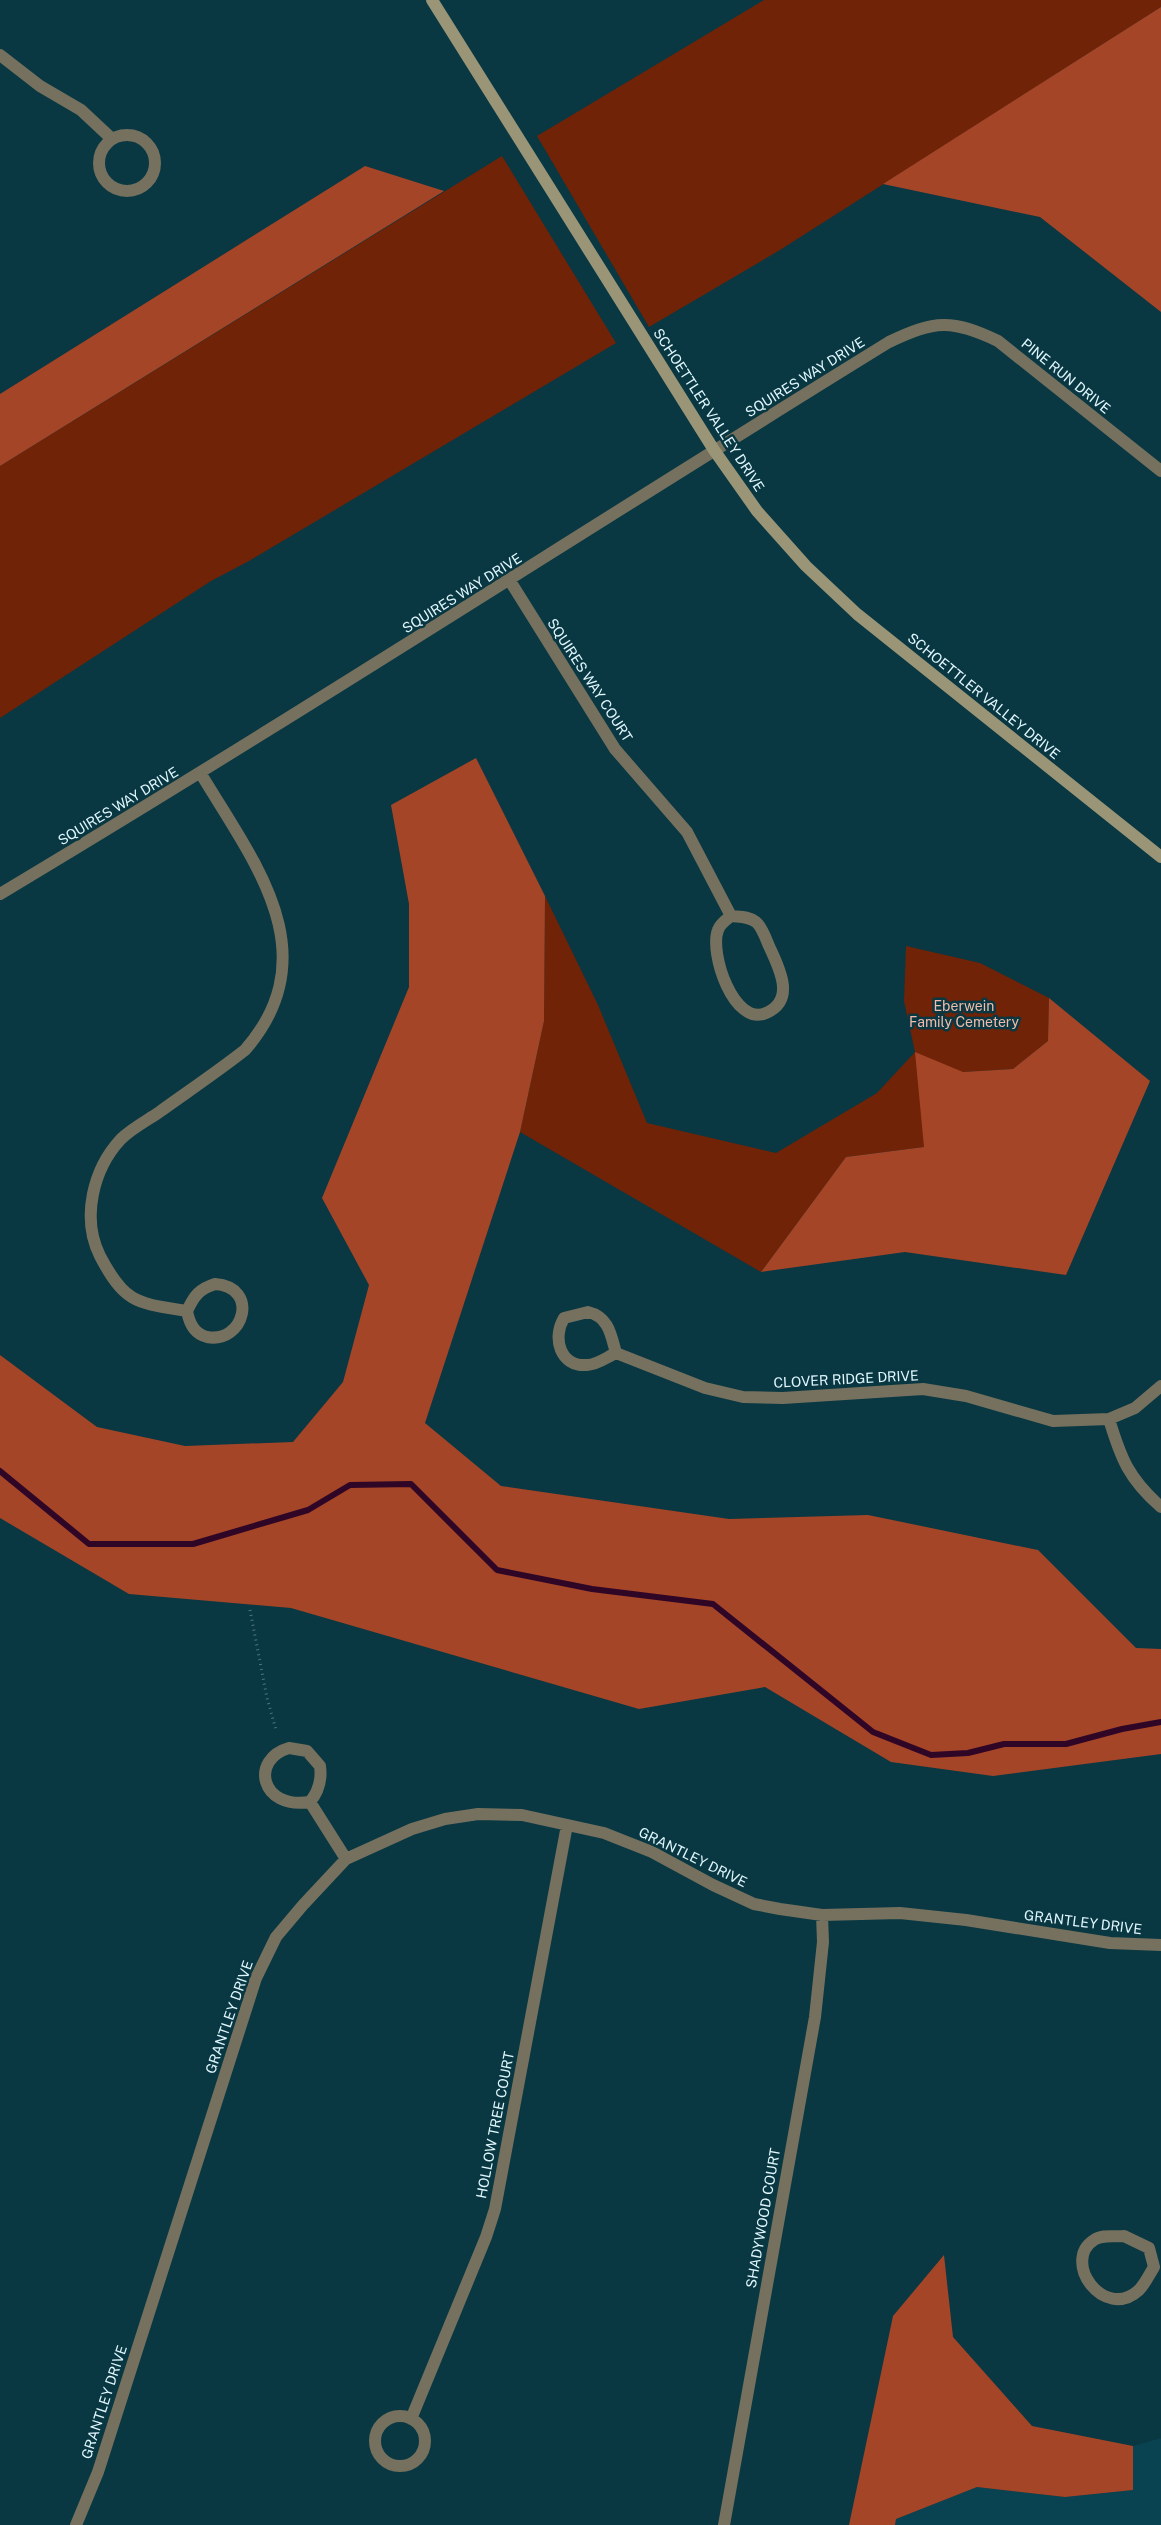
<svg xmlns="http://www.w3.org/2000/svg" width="1161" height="2525" font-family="'Public Sans',sans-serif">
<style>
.built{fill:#094351}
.green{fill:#702307}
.forest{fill:#a54527}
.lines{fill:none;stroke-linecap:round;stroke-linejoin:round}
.stream{stroke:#300627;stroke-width:6}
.path{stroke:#507680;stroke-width:3;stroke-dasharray:1 4;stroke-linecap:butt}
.street{stroke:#75715e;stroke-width:12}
.secondary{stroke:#9a9576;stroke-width:12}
.labels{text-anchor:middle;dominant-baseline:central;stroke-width:5;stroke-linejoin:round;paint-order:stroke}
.street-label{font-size:14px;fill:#e0f7fe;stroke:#093742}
.park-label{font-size:14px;fill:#f1bcab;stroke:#093742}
</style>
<rect width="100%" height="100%" fill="#093742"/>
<path class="built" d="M1161 2438V2525H895L896 2519 977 2487 1065 2497 1133 2490V2446Z"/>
<path class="green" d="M764 0H1161V7L780 250 649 327 537 136Z
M502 156 616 343 249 561 211 581 0 718V466Z
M545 896 598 1005 647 1123 776 1153 877 1093 915 1052 904 1001 906 946 980 963 1049 998 1048 1041 1013 1069 963 1072 924 1147 846 1157 761 1272 520 1132 544 1021Z"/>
<path class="forest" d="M1161 7V312L1040 217 883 184Z
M365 166 444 191 0 466V394Z
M476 758 545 896 544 1021 520 1132 425 1423 501 1486 729 1519 868 1515 1038 1550 1136 1648 1161 1649V1754L993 1776 891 1762 765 1687 639 1709 291 1608 129 1594 0 1518V1355L97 1427 185 1446 293 1442 343 1382 369 1285 322 1198 409 987V904L391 805Z
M1049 998 1150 1081 1066 1275 905 1252 761 1272 846 1157 924 1147 915 1052 963 1072 1013 1069 1048 1041Z
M944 2255 953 2337 1032 2426 1133 2446V2490L1065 2497 977 2487 896 2519 895 2525H849L893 2316Z"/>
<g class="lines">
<path class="stream" d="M0 1471 89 1544H193L308 1510 350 1485 411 1484 497 1570 592 1589 713 1604 873 1732 931 1755 968 1753 1004 1744H1066L1122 1729 1161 1722"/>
<path class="path" d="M250 1610 267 1698 276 1730"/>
<path class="street" d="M0 55 40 86 81 110 112 139
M99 163a28 28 0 1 1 56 0a28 28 0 1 1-56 0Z
M510 581 615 749 687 832 731 916
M0 894C299 715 592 525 889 342 935 320 952 319 998 341L1161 471
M731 916C740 917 748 916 756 922 762 927 766 939 769 946 778 966 797 1000 766 1013 734 1027 709 953 718 930 720 924 726 920 731 916Z
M215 1284C260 1287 244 1344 207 1337 194 1334 189 1322 187 1311 194 1296 199 1289 215 1284Z
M187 1311C137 1303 125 1304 100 1256 81 1218 93 1169 121 1139 131 1129 146 1121 158 1113 187 1092 217 1072 245 1050 329 954 254 862 201 774
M588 1312C609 1317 611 1335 616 1353 607 1357 597 1365 587 1365 560 1367 552 1338 564 1318Z
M616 1353 705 1388 743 1397 783 1398 923 1389 966 1396 1053 1421 1109 1419 1135 1408 1161 1386
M1109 1419C1121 1459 1129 1479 1161 1507
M289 1748 307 1751 320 1766C322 1780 319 1791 310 1802 260 1810 250 1759 289 1748Z
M310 1802 346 1859
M1124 2236 1149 2248 1154 2267C1149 2275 1145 2284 1139 2290 1104 2322 1061 2261 1094 2240 1102 2234 1115 2237 1124 2236Z
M375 2441a25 25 0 1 1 50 0a25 25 0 1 1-50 0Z
M411 2419 486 2237 495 2209 567 1825
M76 2525 98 2472 256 1978 276 1937 303 1905 346 1859 412 1829 445 1819 478 1814 522 1815 604 1833 652 1852 713 1885 754 1904 780 1909 822 1915 900 1913 966 1920 1110 1943 1161 1945
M724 2525 815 2017 823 1942 822 1915"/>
<path class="secondary" d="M432 0 714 450 757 511 806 566 857 614 1161 857"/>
</g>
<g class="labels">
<g class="street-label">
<text transform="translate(1066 376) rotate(39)">PINE RUN DRIVE</text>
<text transform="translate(805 377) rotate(-32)">SQUIRES WAY DRIVE</text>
<text transform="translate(709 410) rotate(57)">SCHOETTLER VALLEY DRIVE</text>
<text transform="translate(462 593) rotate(-32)">SQUIRES WAY DRIVE</text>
<text transform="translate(590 680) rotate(57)">SQUIRES WAY COURT</text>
<text transform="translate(984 696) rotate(39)">SCHOETTLER VALLEY DRIVE</text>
<text transform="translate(118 806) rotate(-31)">SQUIRES WAY DRIVE</text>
<text transform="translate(846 1379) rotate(-3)">CLOVER RIDGE DRIVE</text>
<text transform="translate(693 1857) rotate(26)">GRANTLEY DRIVE</text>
<text transform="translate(1083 1922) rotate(7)">GRANTLEY DRIVE</text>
<text transform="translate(229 2017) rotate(-71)">GRANTLEY DRIVE</text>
<text transform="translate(495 2125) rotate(-79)">HOLLOW TREE COURT</text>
<text transform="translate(763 2218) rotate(-80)">SHADYWOOD COURT</text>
<text transform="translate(104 2402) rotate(-72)">GRANTLEY DRIVE</text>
</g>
<g class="park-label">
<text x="964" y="1006">Eberwein<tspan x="964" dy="16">Family Cemetery</tspan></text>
</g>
</g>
</svg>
